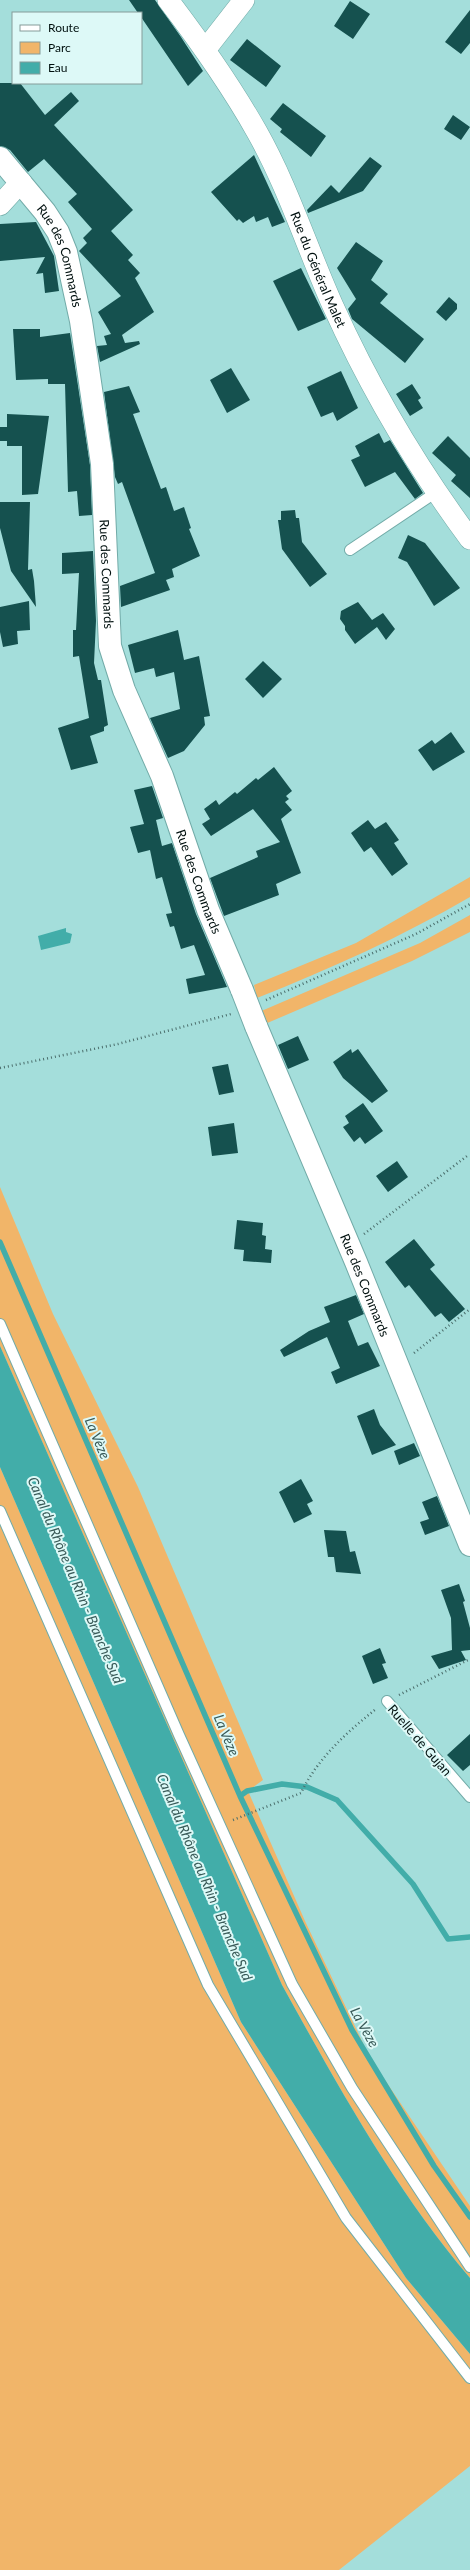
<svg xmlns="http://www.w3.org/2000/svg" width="470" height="2570" font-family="Lato,sans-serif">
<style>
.green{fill:#f1b569}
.water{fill:#42ada9}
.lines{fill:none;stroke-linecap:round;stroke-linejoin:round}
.stream{stroke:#42ada9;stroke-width:5.5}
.building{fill:#15514f}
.service-casing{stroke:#72aba8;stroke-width:12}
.minor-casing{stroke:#72aba8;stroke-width:22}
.tertiary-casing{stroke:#72aba8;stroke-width:24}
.path{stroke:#4b6e6c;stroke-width:2.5;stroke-dasharray:1 3;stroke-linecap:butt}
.service{stroke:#fff;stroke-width:10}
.minor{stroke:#fff;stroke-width:21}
.tertiary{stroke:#fff;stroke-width:22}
.tertiary-bridge-casing{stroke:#72aba8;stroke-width:24;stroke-linecap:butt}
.tertiary-bridge{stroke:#fff;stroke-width:22}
.labels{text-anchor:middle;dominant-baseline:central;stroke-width:4;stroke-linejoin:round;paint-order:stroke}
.street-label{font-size:13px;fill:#00100f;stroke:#ddf9f7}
.water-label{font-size:14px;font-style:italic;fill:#395a58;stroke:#ddf9f7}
</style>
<rect width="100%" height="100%" fill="#a4dedb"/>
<path class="green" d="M470 877V897C401 937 330 969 257 998L254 985 356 943Z
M470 915V932L412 961 265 1024 259 1012 420 943Z
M0 1187 53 1314 138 1487 263 1780 248 1791 305 1921 370 2058 470 2206V2278C395 2190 338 2086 282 1985L0 1346Z
M0 1467 241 2022 406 2278 470 2354V2466L339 2570H0Z"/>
<path class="water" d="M66 928V932L72 934 70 943 41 950 38 936Z
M0 1346 282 1985C338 2086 395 2190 470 2278V2354L406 2278 241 2022 0 1467Z"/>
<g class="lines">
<path class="stream" d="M0 1242 240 1796 352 2030 434 2166 470 2217
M240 1796 247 1791 282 1784 307 1787 337 1800 413 1884 448 1939 470 1937"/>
</g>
<path class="building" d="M129 0H155L181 37 203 71 188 86 141 17V13H138Z
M350 1 370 14 353 39 334 26Z
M470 10V43L461 54 445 42Z
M247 39 281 66 266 87 230 60Z
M0 83H20L45 115 71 92 79 101 54 125 133 210 111 231 133 255 128 260 140 273 135 278 154 312 122 335 125 343 139 341 140 344 100 362 97 346 107 345 104 336 111 334 98 312 121 296 79 251 87 243 83 238 92 229 68 202 77 194 44 159 28 172 10 150 0 146Z
M283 103 326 136 311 157 280 132 282 129 270 119Z
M453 115 470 127 461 140 444 129Z
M254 155 285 222 272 227 268 217 256 222 254 216 243 223 239 219 237 221 211 192Z
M370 157 382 166 363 191 308 213 307 210 331 185 339 193Z
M36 222 54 256 59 291 45 293 43 273 36 274 45 257 0 261V224Z
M356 242 383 261 371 280 388 294 380 303 424 339 405 363 352 319 348 309 356 299 337 268Z
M301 268 326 319 298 331 273 281Z
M449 297 457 304V309L446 321 436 312Z
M13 329H40V337L70 333 90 465 92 515 79 516 77 491 68 492 65 384H48V379L16 380Z
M231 368 250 400 227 413 210 380Z
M341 371 358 408 337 421 333 412 321 417 307 387Z
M412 384 421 398 418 400 423 408 410 416 396 394Z
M129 386 140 412 133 414 161 489 166 487 174 511 184 507 191 528 189 529 200 556 172 569 174 577 166 580 170 590 121 607 120 586 155 573 122 482 118 484 115 477 104 392Z
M7 414 49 416 38 494 22 495V446H7V441H0V427H7Z
M379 433 384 443 390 440 423 493 415 499 395 472 365 487 351 460 360 456 355 446Z
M448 436 470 458V498L451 481 456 475 432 453Z
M0 502H30L28 570 32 569 34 581 36 607 11 571 0 528Z
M295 510 296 518H299L302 542 327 574 310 587 282 549 278 520H281V511Z
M408 535 425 543 460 588 434 606 407 562 398 558Z
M93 551 96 621 94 663 98 680H101L108 725 104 727V731L90 736 98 763 71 770 58 728 89 718 79 656 73 657V630H76L79 573 62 574V553Z
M29 601 30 630 17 631 18 644 3 647 0 632V607Z
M358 602 372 620 383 613 395 629 386 640 377 627 355 644 345 630V626L340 619 341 611Z
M178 630 184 660 199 656 210 716 204 717 205 725 184 751 168 758 150 718 180 709 174 672 156 677 154 668 135 673 128 645Z
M263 661 282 679 263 698 245 679Z
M451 732 465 752 433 771 418 750 432 740 435 744Z
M274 767 292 791 286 796 289 799 285 802 292 810 281 819 301 873 276 884 279 895 224 916 210 878 258 857 256 851 280 842 253 809 211 836 202 824 210 819 204 809 216 800 219 805 235 792 237 794 256 778 258 780Z
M152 786 163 818 156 820 162 846 172 843 196 914 227 987 189 994 186 979 205 975 194 945 181 949 174 926 170 927 166 914 172 913 162 877 156 879 150 850 138 853 130 827 144 824 134 790Z
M368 820 375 829 386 822 399 840 394 843 408 864 392 876 371 847 364 852 351 833Z
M298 1036 309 1060 288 1069 278 1045Z
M351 1049 352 1053 358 1049 388 1091 372 1103 343 1078 333 1062Z
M228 1064 234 1092 219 1095 212 1067Z
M363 1103 383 1131 365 1144 360 1137 354 1142 343 1127 349 1123 345 1116Z
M234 1123 238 1153 212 1156 208 1127Z
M397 1161 408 1177 388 1192 376 1176Z
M237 1220 263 1223 262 1235 266 1236 265 1249 272 1250 271 1263 243 1261 244 1250 234 1249Z
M414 1239 435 1265 430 1269 465 1309 449 1322 441 1313 435 1317 409 1285 405 1288 385 1262Z
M356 1295 364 1314 348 1321 358 1346 368 1342 380 1366 336 1384 331 1372 340 1368 327 1337 284 1357 280 1350 309 1331 330 1322 324 1307Z
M374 1409 380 1425 396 1445 372 1455 357 1416Z
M414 1443 420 1456 399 1465 394 1451Z
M301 1479 313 1501 307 1504 312 1514 294 1523 279 1492Z
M437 1496 449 1526 425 1535 420 1522 429 1519 422 1502Z
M324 1530 346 1531 350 1552 355 1551 361 1574 336 1572 334 1557H328Z
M459 1584 465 1601 463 1602 470 1628V1650L461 1651 466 1660 439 1669 431 1656 452 1650 451 1618 441 1590Z
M380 1648 386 1663 382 1664 388 1678 373 1684 362 1656Z
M470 1734V1765L463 1771 447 1755Z"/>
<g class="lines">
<g class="service-casing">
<path id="service" d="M350 550 438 491
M0 1324 179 1735 292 1984 352 2088 470 2267
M0 1511 208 1985 346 2218 470 2378
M387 1701 470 1797"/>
</g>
<g class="minor-casing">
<g id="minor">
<path id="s1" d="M168 0C200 42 231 86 257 132 288 187 307 248 333 306 370 388 416 466 470 539"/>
<path d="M205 50 244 0"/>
<path d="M0 205 21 182"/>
</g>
</g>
<g class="tertiary-casing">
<g id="tertiary">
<path id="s2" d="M0 158 45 212 58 232 66 252 81 321 102 464 110 646 124 690 162 776 208 910 242 990"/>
<path id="s3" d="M256 1026 356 1262 470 1545"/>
</g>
</g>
<path class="path" d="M266 1000 416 934 470 904
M0 1068 118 1044 231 1014
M364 1234 467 1156
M414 1353 470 1309
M399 1695 470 1659
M233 1820 301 1793C317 1759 347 1732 376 1709"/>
<use href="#service" class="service"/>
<use href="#minor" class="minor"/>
<use href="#tertiary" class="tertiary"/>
<g class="tertiary-bridge-casing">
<path id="tertiary-bridge" d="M242 990 256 1026"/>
</g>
<use href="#tertiary-bridge" class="tertiary-bridge"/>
</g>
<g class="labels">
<g class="street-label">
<text stroke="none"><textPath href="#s2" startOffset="117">Rue des Commards</textPath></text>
<text stroke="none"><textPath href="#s1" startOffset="310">Rue du Général Malet</textPath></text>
<text stroke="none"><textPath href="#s2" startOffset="441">Rue des Commards</textPath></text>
<text stroke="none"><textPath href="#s2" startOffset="765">Rue des Commards</textPath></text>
<text stroke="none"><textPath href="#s3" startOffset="281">Rue des Commards</textPath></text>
<text transform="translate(420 1740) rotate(49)">Ruelle de Gujan</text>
</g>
<g class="water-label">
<text transform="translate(98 1438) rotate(67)">La Vèze</text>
<text transform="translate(76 1580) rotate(67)">Canal du Rhône au Rhin - Branche Sud</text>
<text transform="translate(227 1735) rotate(67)">La Vèze</text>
<text transform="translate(205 1877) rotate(67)">Canal du Rhône au Rhin - Branche Sud</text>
<text transform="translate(365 2027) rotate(61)">La Vèze</text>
</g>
</g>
<rect x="12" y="12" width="130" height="72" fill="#ddf9f7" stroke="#859c9a"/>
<rect x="20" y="25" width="20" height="6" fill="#ffffff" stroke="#859c9a"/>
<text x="48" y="32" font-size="12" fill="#00100f">Route</text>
<rect x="20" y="42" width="20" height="12" fill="#f1b569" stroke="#859c9a"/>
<text x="48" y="52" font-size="12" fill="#00100f">Parc</text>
<rect x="20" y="62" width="20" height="12" fill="#42ada9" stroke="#859c9a"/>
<text x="48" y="72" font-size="12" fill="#00100f">Eau</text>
</svg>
